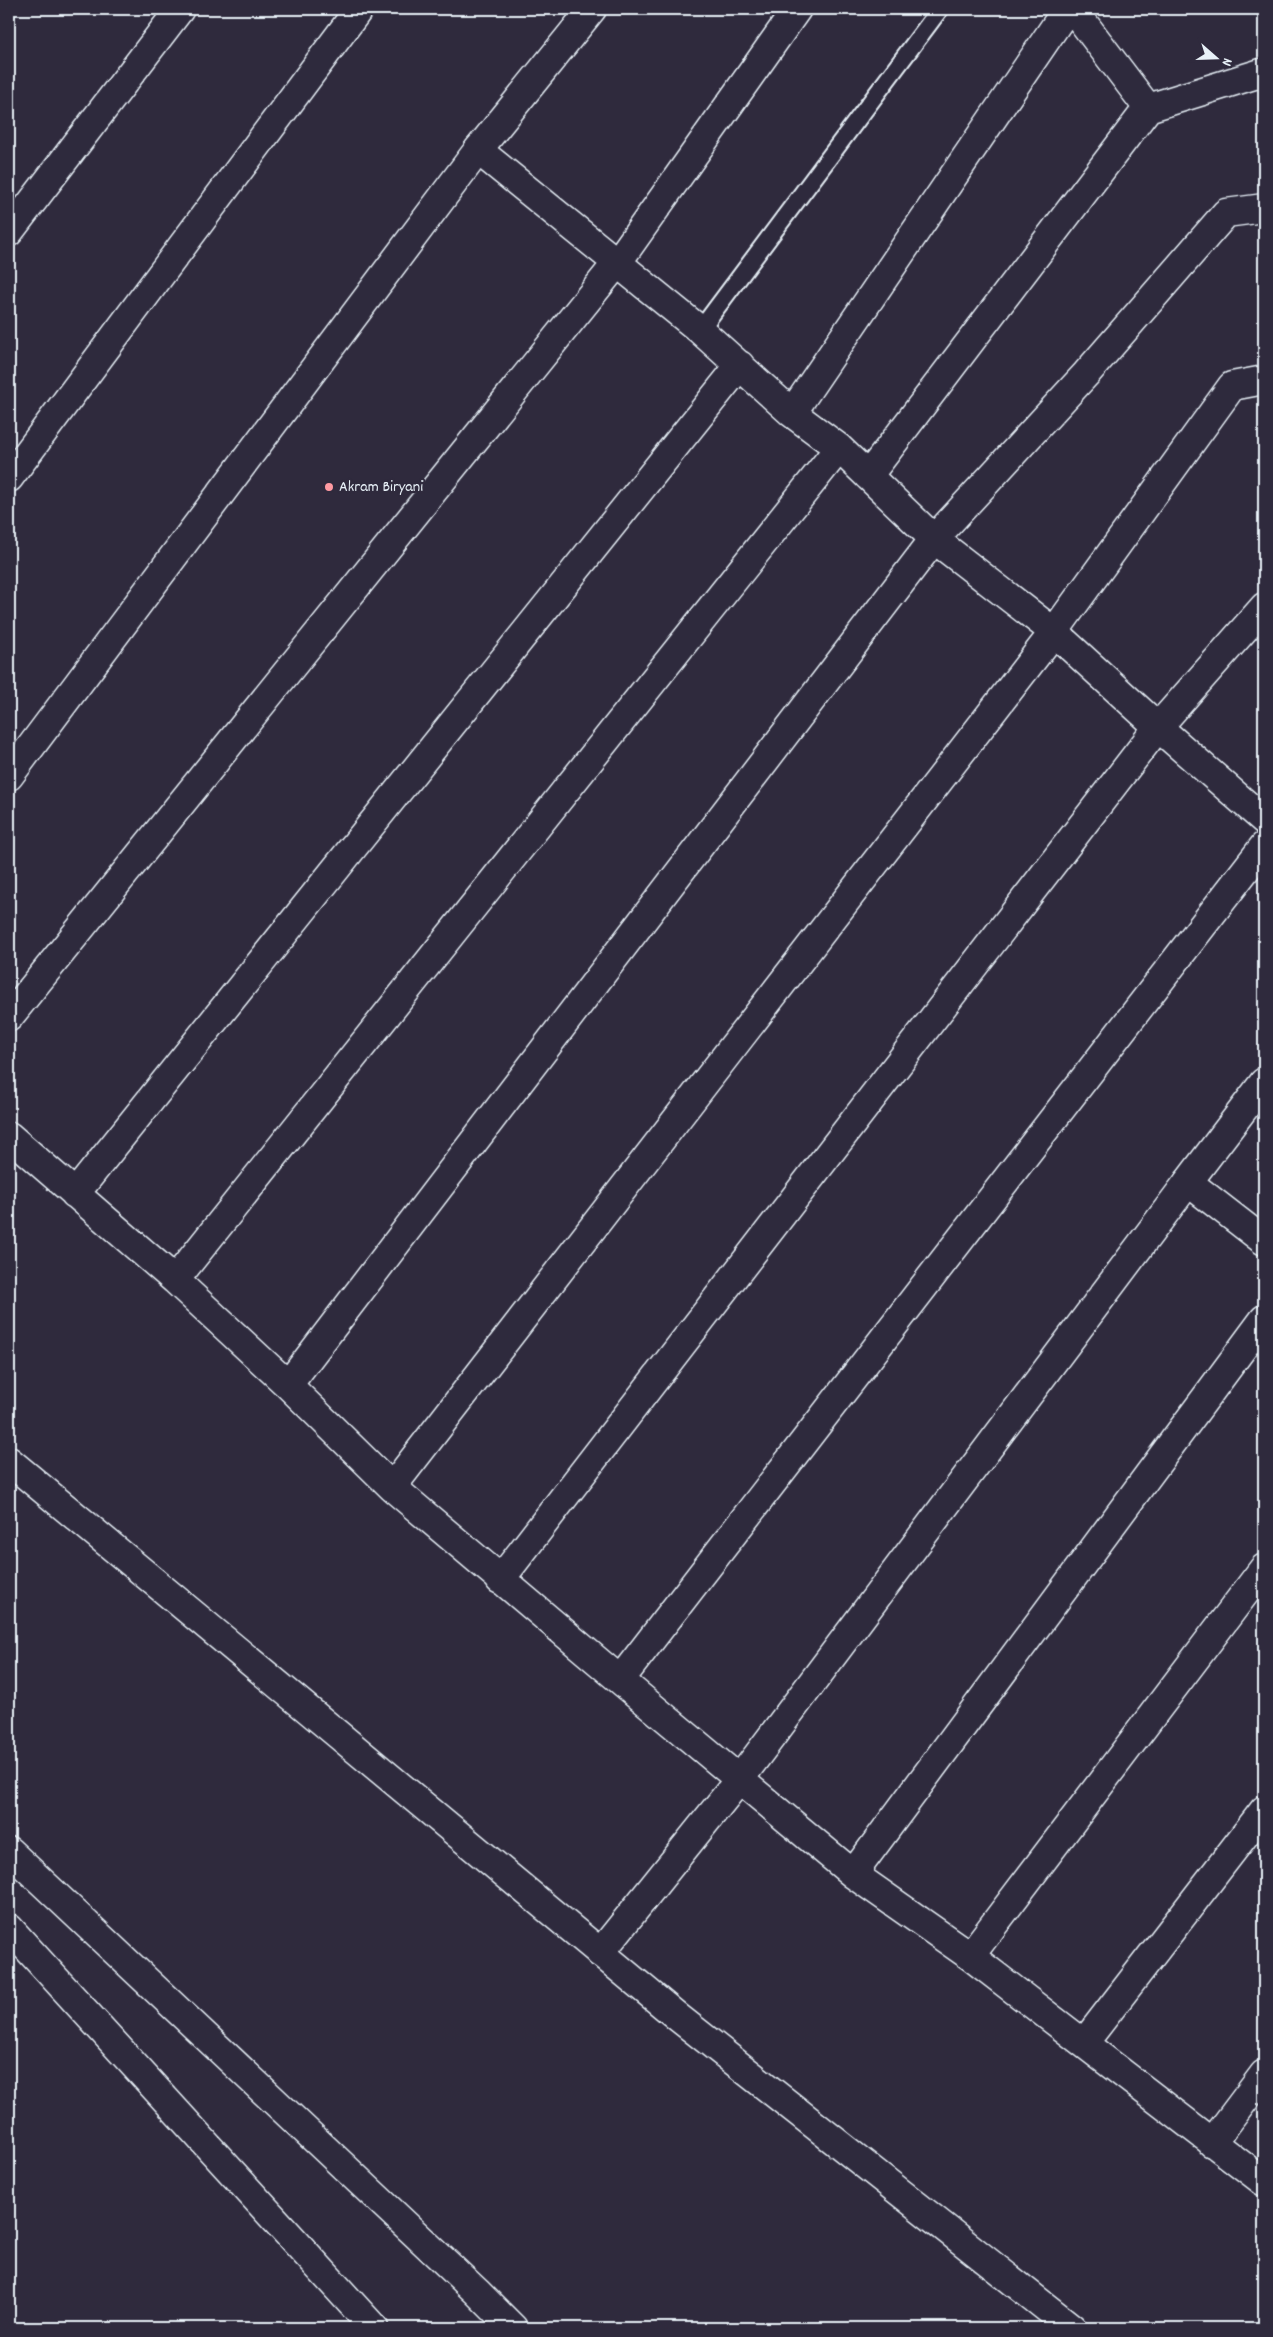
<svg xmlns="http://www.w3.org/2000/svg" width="1273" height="2337" font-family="Dekko,sans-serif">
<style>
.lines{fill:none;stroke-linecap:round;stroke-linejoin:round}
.service-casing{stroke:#e8f1f8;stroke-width:20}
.minor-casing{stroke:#e8f1f8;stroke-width:31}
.tertiary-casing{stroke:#e8f1f8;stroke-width:31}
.service{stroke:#2f2a3d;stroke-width:16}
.minor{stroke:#2f2a3d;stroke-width:28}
.tertiary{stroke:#2f2a3d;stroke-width:28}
.poi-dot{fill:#ff9aa2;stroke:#2f2a3d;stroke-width:2}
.labels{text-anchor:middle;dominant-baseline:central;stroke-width:4.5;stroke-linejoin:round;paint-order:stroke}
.poi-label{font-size:16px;fill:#e8f1f8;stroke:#2f2a3d;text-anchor:start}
</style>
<rect width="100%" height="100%" fill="#2f2a3d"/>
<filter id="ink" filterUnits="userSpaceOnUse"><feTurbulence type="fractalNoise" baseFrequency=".02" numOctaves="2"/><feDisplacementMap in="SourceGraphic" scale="10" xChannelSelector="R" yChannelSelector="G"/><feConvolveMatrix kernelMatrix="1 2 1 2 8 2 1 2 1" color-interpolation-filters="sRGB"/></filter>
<g filter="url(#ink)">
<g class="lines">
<g class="service-casing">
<path id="service" d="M700 330 940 9"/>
</g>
<g class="minor-casing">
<path id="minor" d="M1073 9 1148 108 1264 72
M478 150 700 330 792 413 839 448 934 539 1054 632 1158 727 1264 820
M9 232 180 9
M792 413 1067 9
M868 476 1148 108
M9 478 359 9
M9 1017 617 263 797 9
M9 1136 175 1280 288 1385 392 1487 620 1680 853 1874 970 1956 1264 2182
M75 1194 740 365
M175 1280 839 448
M288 1385 934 539 1086 374 1226 213 1264 208
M392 1487 1054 632 1232 386 1264 380
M500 1580 1158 727 1264 607
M620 1680 1264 846
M9 1851 477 2292 513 2328
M853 1874 1264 1319
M9 1928 374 2328
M600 1953 739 1780 1188 1182
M970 1956 1264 1568
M1084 2043 1264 1810
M1212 2143 1264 2074"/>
</g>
<g class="tertiary-casing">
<path id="tertiary" d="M9 776 478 150 592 9
M1264 1082 1188 1182 1264 1241
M9 1461 679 2018 1072 2328"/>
</g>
<use href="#service" class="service"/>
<use href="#minor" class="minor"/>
<use href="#tertiary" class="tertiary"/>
</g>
</g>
<circle class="poi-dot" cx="329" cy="487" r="5"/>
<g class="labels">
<g class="poi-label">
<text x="339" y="487">Akram Biryani</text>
</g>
</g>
<rect width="1273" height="2337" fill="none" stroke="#2f2a3d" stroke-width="30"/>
<rect x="15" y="15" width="1243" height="2307" fill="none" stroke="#e8f1f8" stroke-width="2" filter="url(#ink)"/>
<g transform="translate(1216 58) rotate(110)" stroke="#2f2a3d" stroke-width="4" paint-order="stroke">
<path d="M0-4L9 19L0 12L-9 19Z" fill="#e8f1f8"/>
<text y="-8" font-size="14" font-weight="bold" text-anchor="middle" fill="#e8f1f8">N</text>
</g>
</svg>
